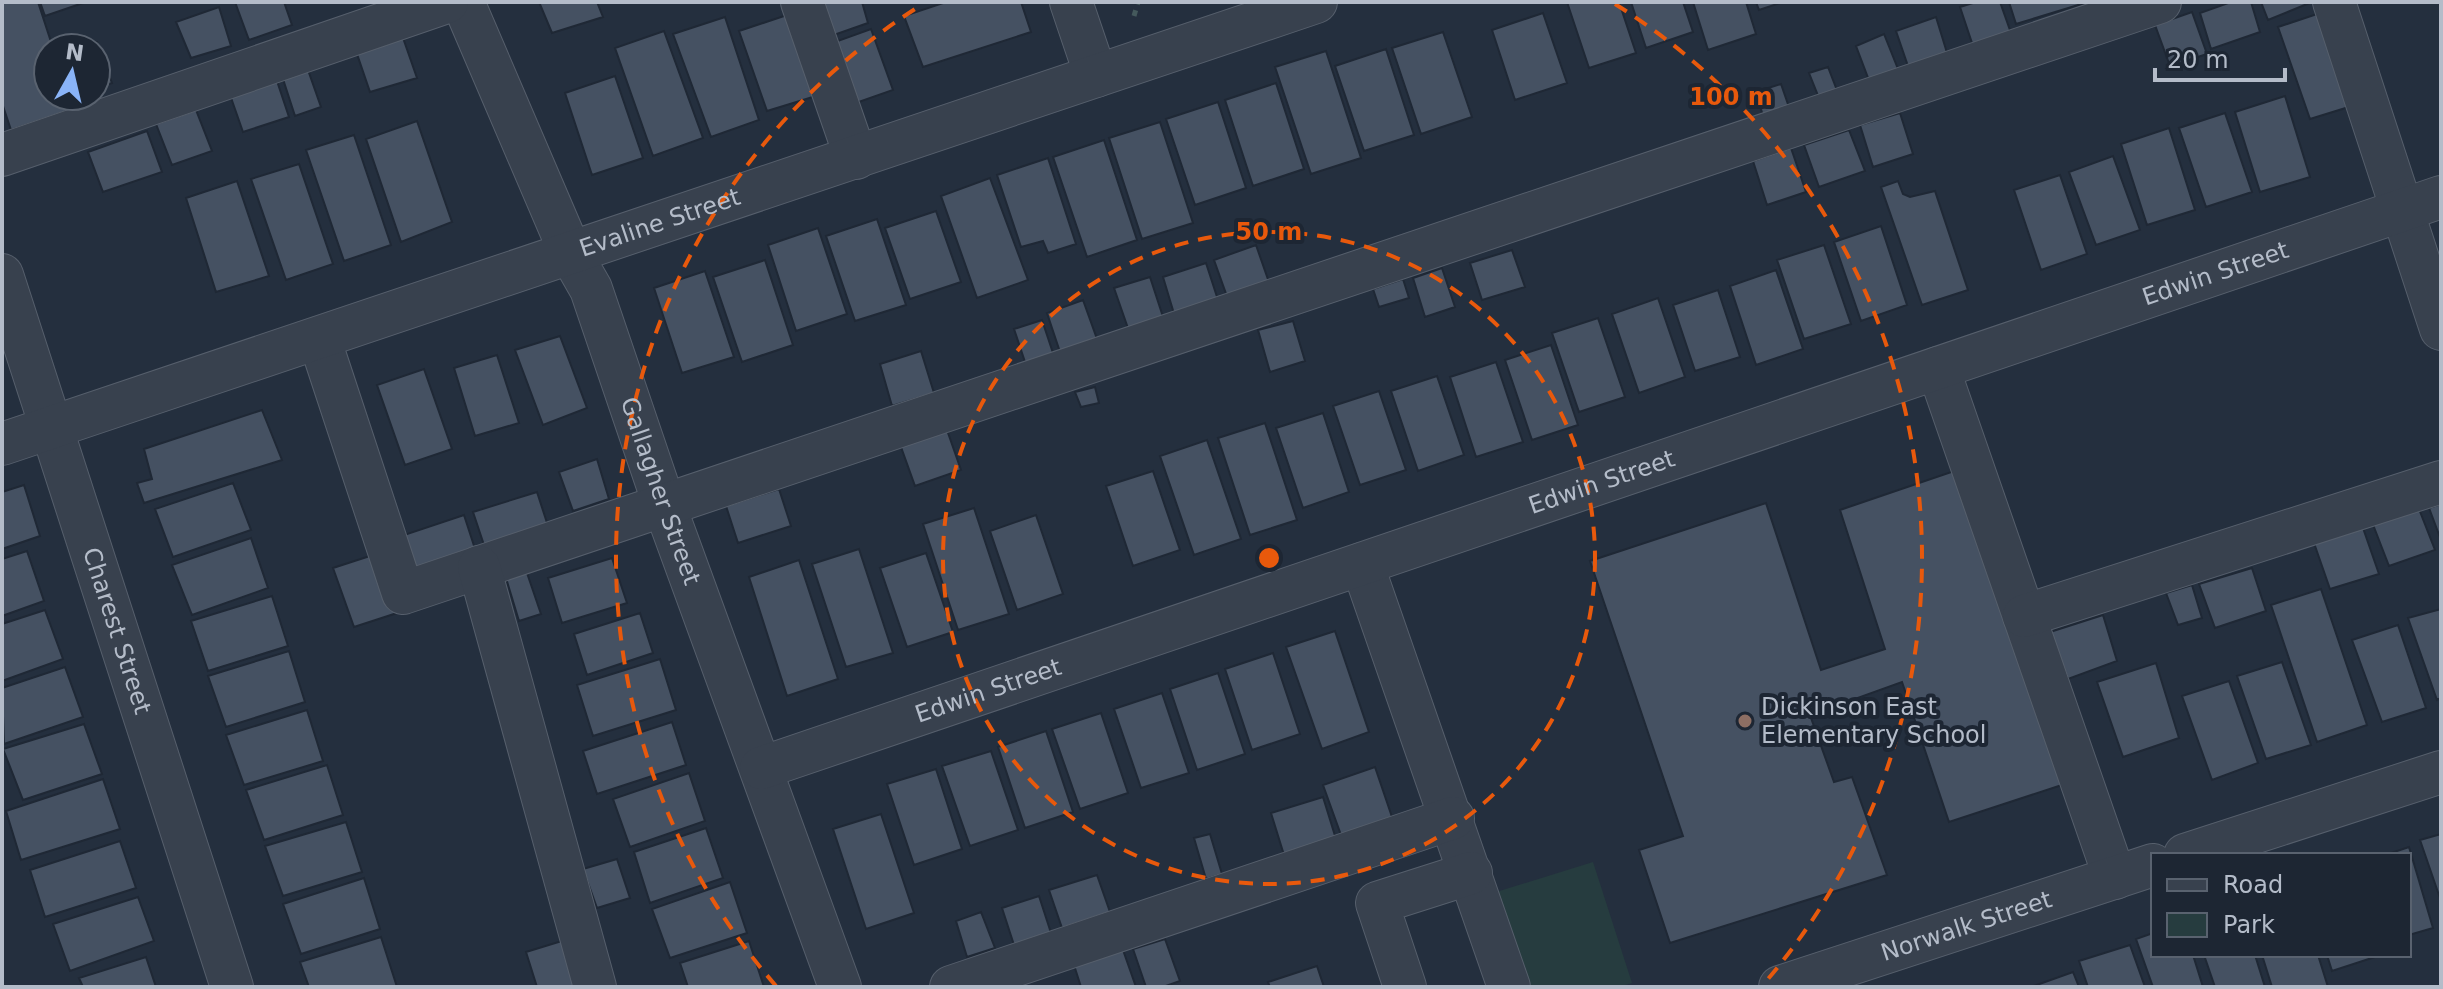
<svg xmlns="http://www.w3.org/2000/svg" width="2443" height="989" font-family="'DejaVu Sans',sans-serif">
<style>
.green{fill:#263c3f}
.building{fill:#455162;stroke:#1f2835;stroke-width:2}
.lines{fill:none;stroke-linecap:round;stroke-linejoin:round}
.minor-casing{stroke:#565f6c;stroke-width:44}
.path{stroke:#44595c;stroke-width:5;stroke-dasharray:6 6;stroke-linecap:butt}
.minor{stroke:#38414e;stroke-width:42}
.ring{fill:none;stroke:#e8590c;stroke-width:4;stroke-dasharray:14 10}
.education-dot{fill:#8d6e63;stroke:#1d2633;stroke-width:3}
.labels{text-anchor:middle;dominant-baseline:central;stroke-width:8;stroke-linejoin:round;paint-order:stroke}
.street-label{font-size:24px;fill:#b4bcc9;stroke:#1d2633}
.poi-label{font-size:24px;fill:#b4bcc9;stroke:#1d2633;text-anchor:start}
.centre{fill:#e8590c;stroke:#1d2633;stroke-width:4}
.ring-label{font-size:24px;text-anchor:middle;font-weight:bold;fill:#e8590c;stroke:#1d2633;stroke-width:8;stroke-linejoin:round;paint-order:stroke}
</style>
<rect width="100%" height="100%" fill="#242f3e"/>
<path class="green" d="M1593 862 1632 983 1619 987H1525L1493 893Z"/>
<path class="building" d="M2 2H38L53 48H48V96H69L73 109 11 130 2 103Z
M40 2H86L45 16Z
M235 2H284L292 25 249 40Z
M539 2H597L603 17 552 33Z
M821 2H862L868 23 831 36Z
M946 2H1021L1031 32 923 67 904 16Z
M1567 2H1619L1636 53 1589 68Z
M1631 2H1683L1693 32 1646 48Z
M1693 2H1746L1756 34 1708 50Z
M1756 2H1783L1759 10Z
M1976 2H2000L2011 33 1973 46 1960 7Z
M2009 2H2088L2016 24Z
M2231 2H2251L2260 32 2211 49 2200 13Z
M2261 2H2312L2268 20Z
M219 7 231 46 191 58 176 22Z
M2192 12 2207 54 2170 66 2155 25Z
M1543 13 1567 83 1515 100 1492 30Z
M2320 13 2352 106 2310 119 2278 27Z
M790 14 816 96 767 111 739 31Z
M725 17 759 120 711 137 673 34Z
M1936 17 1948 56 1909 69 1896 31Z
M871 29 893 90 853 104 832 43Z
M664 31 703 138 653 156 615 48Z
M1443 32 1472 117 1421 134 1392 48Z
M1884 34 1900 74 1870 83 1856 46Z
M402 35 417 78 370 92 356 51Z
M97 42 112 83 96 88V48H82Z
M1386 49 1414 135 1364 151 1335 66Z
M1326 51 1361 158 1311 174 1275 67Z
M1828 67 1838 93 1819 98 1809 73Z
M308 70 321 107 295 116 283 79Z
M615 76 643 158 592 175 565 93Z
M276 78 289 117 243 132 229 92Z
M1276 83 1304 169 1253 186 1225 100Z
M1781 84 1791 113 1765 123 1756 92Z
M2285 96 2310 177 2260 192 2235 112Z
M1218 102 1246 188 1195 205 1166 119Z
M196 110 212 151 172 165 156 124Z
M1900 113 1913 154 1873 167 1860 125Z
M2225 113 2252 192 2206 207 2179 128Z
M417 121 452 222 401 242 366 139Z
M1160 122 1193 223 1142 239 1109 138Z
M2169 128 2195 210 2147 225 2121 144Z
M1849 130 1865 171 1819 187 1804 145Z
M147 131 162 172 103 192 88 152Z
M354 135 391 245 344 261 306 150Z
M1104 140 1137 240 1087 257 1053 157Z
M1791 148 1806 192 1767 205 1753 161Z
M2113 156 2140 230 2096 245 2069 172Z
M1048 158 1076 244 1048 253 1043 241 1021 247 997 175Z
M299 164 333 264 286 280 251 179Z
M2060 175 2087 254 2041 270 2014 190Z
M990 178 1028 280 977 298 941 196Z
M237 181 269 276 216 292 186 198Z
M1898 181 1903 194 1910 197 1935 191 1968 290 1922 305 1881 187Z
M936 211 961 282 910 299 885 228Z
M877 219 906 305 855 321 826 236Z
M1881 226 1907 305 1861 321 1834 242Z
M818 228 847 314 796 331 768 245Z
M1256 245 1271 288 1229 302 1214 260Z
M1824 245 1851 324 1804 339 1777 260Z
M1512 250 1525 287 1482 300 1470 263Z
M765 260 793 345 742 362 713 277Z
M1206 263 1219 303 1175 317 1163 277Z
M1442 268 1455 307 1425 317 1413 278Z
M1776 270 1803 349 1756 365 1730 286Z
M705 271 734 357 682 373 654 288Z
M1150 277 1165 323 1130 334 1114 288Z
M1403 279 1409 298 1379 307 1373 289Z
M1718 290 1740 357 1695 371 1673 305Z
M1658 298 1685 377 1639 393 1612 314Z
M1083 300 1097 339 1060 352 1047 313Z
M1598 318 1625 397 1579 412 1552 333Z
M1042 320 1054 356 1026 365 1014 329Z
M1293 321 1305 361 1270 372 1258 330Z
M560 336 587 408 543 425 515 350Z
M1551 345 1578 425 1532 440 1505 360Z
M921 351 934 393 892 406 880 364Z
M497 355 519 423 475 436 454 368Z
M1496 362 1523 442 1476 457 1450 377Z
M424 369 452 449 405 465 377 385Z
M1437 376 1464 455 1418 471 1391 391Z
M1095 387 1099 403 1081 407 1075 392Z
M1379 391 1406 470 1360 485 1333 406Z
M262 410 282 460 144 503 137 483 152 479 144 449Z
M1323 413 1349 492 1303 508 1276 428Z
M1265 423 1297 520 1250 535 1218 438Z
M947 430 961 470 915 486 901 447Z
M1207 440 1241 539 1194 555 1160 456Z
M597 459 609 499 573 511 559 472Z
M1963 468 2068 783 1949 822 1902 682 1810 715 1834 782 1852 777 1887 875 1670 943 1639 850 1683 836 1590 561 1766 503 1821 670 1885 649 1840 510Z
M1153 471 1180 550 1133 566 1106 486Z
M233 483 251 530 173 557 155 509Z
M24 485 40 536 2 549V492Z
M779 489 791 526 738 543 726 506Z
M537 492 549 529 486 551 473 512Z
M2441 504V540L2429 508Z
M974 508 1009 614 958 630 923 524Z
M2419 509 2435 550 2389 566 2372 522Z
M464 515 477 555 418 573 404 535Z
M1036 515 1063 594 1017 610 990 531Z
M2363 528 2379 574 2330 589 2314 543Z
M251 538 268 588 192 615 172 565Z
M859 549 893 653 846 667 812 564Z
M27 551 44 601 2 616V559Z
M926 553 953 632 907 647 880 568Z
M376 554 397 613 354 627 333 568Z
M612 558 627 603 562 623 548 578Z
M799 560 838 679 787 696 749 577Z
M2252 568 2266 611 2215 628 2199 584Z
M527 573 541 614 519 621 506 578Z
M2192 585 2202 618 2178 625 2166 593Z
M2321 589 2367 725 2317 742 2271 605Z
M272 596 288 646 208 671 191 621Z
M2441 609V698L2437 700 2408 618Z
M45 610 63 659 2 681V624Z
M640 613 653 653 587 675 574 634Z
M2103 615 2117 661 2068 679 2050 632Z
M2398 625 2426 708 2382 722 2352 640Z
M1335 631 1369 732 1322 749 1286 647Z
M289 651 305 702 226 727 208 676Z
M1273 653 1300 734 1252 750 1225 669Z
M660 659 676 710 593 736 577 685Z
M2282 662 2311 745 2266 759 2237 676Z
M2156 663 2179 738 2123 757 2097 682Z
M65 667 83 717 4 744 2 688Z
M1218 673 1245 754 1197 770 1170 689Z
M2229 681 2258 763 2212 780 2182 696Z
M1162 693 1189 773 1141 788 1114 709Z
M307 710 323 761 244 785 226 735Z
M1101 713 1128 793 1080 809 1052 729Z
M672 722 686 765 597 794 583 751Z
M84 724 102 774 23 800 3 749Z
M1046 731 1073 812 1025 828 998 747Z
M991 751 1018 830 970 846 942 766Z
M327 765 343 815 264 840 246 790Z
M1375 767 1392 817 1341 835 1323 785Z
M936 769 962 849 914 865 887 784Z
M689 773 705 821 630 847 613 799Z
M103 779 120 829 21 860 6 811Z
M1323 797 1336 839 1284 855 1271 813Z
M881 814 914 913 866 929 833 829Z
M346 822 362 872 283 896 265 846Z
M706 828 723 878 650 903 634 852Z
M1210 834 1222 874 1206 879 1194 838Z
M2441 834V901L2420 840Z
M120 841 136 888 45 917 30 870Z
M2409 847 2433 928 2409 935V855H2385Z
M617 859 630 898 597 908 583 869Z
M1097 875 1110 912 1062 928 1049 890Z
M364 878 380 929 301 954 283 904Z
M730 882 747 933 670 958 652 909Z
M1039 896 1051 933 1014 945 1002 908Z
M138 897 154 941 70 971 53 924Z
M981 912 995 948 967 957 956 921Z
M2153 933V955H2193L2203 987H2153L2136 939Z
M381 937 397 987H309L300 962Z
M1165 939 1180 981 1163 987H1146L1133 949Z
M565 940 579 987H537L526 952Z
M749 941 764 987H688L680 963Z
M2130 945 2145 987H2088L2079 961Z
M1123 950 1136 987H1081L1074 965Z
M2204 955H2255L2265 987H2215Z
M2262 955H2318L2328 987H2272Z
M2327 955H2378V956L2332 971Z
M146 957 156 987H83L79 978Z
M1317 966 1324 987H1270L1268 982Z
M2073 972 2079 987H2031Z"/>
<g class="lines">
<g class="minor-casing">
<g id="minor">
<path id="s1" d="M463 2 571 254 591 289 665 507 840 987"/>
<path d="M802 2 856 158"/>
<path d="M1071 2 1096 76"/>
<path d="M2334 2 2441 329"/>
<path d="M2 155 447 2"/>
<path id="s2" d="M2 275 232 987"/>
<path d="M319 338 403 593 2160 2"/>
<path d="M1938 368 2115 878"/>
<path id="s3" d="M2 444 1316 2"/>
<path d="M1362 564 1509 987"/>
<path d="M479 567 595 987"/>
<path d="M2024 616 2441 482"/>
<path id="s4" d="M761 768 2441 197"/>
<path d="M2185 855 2441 772"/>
<path d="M951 987 1453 818"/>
<path d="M1405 987 1377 903 1471 873"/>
<path id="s5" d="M1780 987 2153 865"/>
</g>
</g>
<path class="path" d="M1134 16 1138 2"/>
<use href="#minor" class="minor"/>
</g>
<g class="ring">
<circle cx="1269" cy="558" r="326"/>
<path d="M776 986A653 653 0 0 1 923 4M1615 4A653 653 0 0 1 1762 986"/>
</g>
<circle class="education-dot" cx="1745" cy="721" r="8"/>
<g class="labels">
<g class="street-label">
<text stroke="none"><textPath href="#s3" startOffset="694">Evaline Street</textPath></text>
<text stroke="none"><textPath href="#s4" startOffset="1536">Edwin Street</textPath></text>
<text stroke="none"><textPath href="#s4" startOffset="888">Edwin Street</textPath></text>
<text stroke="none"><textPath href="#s1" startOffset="528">Gallagher Street</textPath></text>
<text stroke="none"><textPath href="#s2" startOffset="374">Charest Street</textPath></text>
<text stroke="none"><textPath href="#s4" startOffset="240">Edwin Street</textPath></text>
<text stroke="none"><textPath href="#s5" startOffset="196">Norwalk Street</textPath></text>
</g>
<g class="poi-label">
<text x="1761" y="707">Dickinson East<tspan x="1761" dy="28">Elementary School</tspan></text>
</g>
</g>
<circle cx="1269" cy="558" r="12" class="centre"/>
<g class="ring-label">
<text x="1731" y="105">100 m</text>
<text x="1269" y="240">50 m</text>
</g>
<rect width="2443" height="989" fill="none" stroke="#b4bcc9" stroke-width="8"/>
<rect x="2151" y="853" width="260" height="104" fill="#1d2633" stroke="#59626f" stroke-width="2"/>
<rect x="2167" y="879" width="40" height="12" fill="#38414e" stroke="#59626f" stroke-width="2"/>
<text x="2223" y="893" font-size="24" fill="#b4bcc9">Road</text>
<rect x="2167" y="913" width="40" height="24" fill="#263c3f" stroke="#59626f" stroke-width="2"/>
<text x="2223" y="933" font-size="24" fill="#b4bcc9">Park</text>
<g transform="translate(72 72) rotate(8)"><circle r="38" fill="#1d2633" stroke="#59626f" stroke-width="2"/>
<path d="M0-6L14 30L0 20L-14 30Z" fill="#8ab4f8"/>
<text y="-12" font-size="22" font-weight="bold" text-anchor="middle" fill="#b4bcc9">N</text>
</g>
<path d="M2155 68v12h130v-12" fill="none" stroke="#b4bcc9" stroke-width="4"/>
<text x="2167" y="68" font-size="24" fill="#b4bcc9" stroke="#1d2633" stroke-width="6" paint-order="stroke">20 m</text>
</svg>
